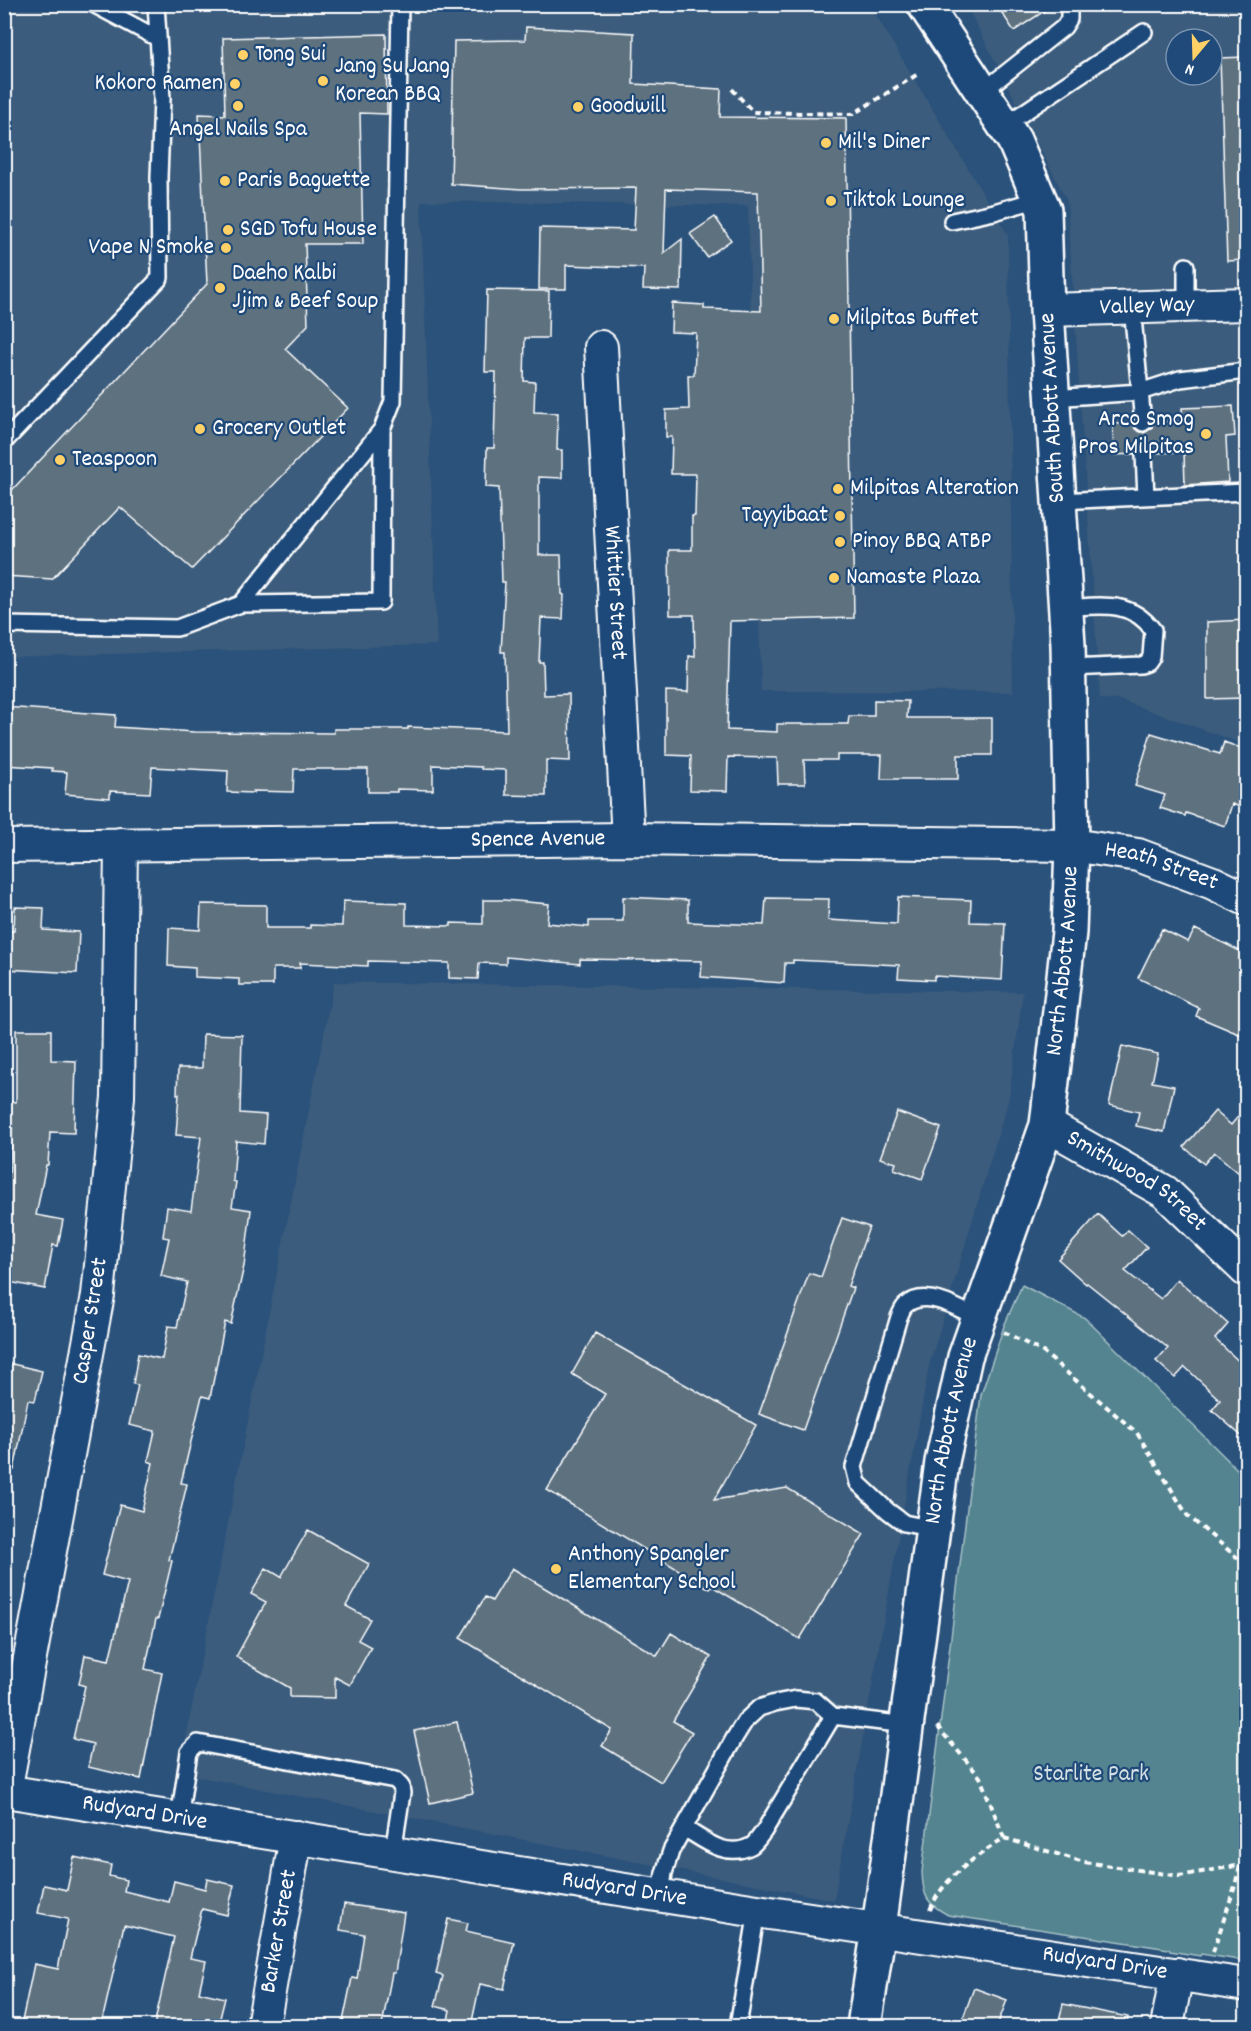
<svg xmlns="http://www.w3.org/2000/svg" width="1251" height="2031" font-family="Dekko,sans-serif">
<style>
.built{fill:#3a5b7c;fill-rule:evenodd}
.green{fill:#52848f;stroke:#a8c2c7;stroke-width:1.5}
.building{fill:#5d717f;stroke:#fff;stroke-width:1.5}
.lines{fill:none;stroke-linecap:round;stroke-linejoin:round}
.lane-casing{stroke:#fff;stroke-width:20}
.street-casing{stroke:#fff;stroke-width:36}
.secondary-casing{stroke:#fff;stroke-width:38}
.path{stroke:#fff;stroke-width:4;stroke-dasharray:6 4.5;stroke-linecap:butt}
.lane{stroke:#1f4a7a;stroke-width:15}
.street{stroke:#1f4a7a;stroke-width:32}
.secondary{stroke:#1f4a7a;stroke-width:33}
.poi-dot{fill:#ffd166;stroke:#1f4a7a;stroke-width:2}
.labels{text-anchor:middle;dominant-baseline:central;stroke-width:4.5;stroke-linejoin:round;paint-order:stroke}
.poi-label{font-size:24px;fill:#fff;stroke:#1f4a7a;text-anchor:start}
.street-label{font-size:24px;fill:#fff;stroke:#1f4a7a}
.park-label{font-size:24px;fill:#d4e0e3;stroke:#1f4a7a}
</style>
<rect width="100%" height="100%" fill="#2b527b"/>
<filter id="ink" filterUnits="userSpaceOnUse"><feTurbulence type="fractalNoise" baseFrequency=".0167" numOctaves="2"/><feDisplacementMap in="SourceGraphic" scale="12" xChannelSelector="R" yChannelSelector="G"/><feConvolveMatrix kernelMatrix="1 2 1 2 8 2 1 2 1" color-interpolation-filters="sRGB"/></filter>
<g filter="url(#ink)">
<path class="built" d="M4 5H870L1008 235 1013 692 761 691 748 206 421 201 437 645 5 657Z
M966 5H1246V745L1120 700 1100 699 1067 201ZM1176 39H1212V75H1176Z
M334 982 1023 992 1009 1098 929 1366 834 1900 179 1773Z"/>
<path class="green" d="M1022 1285 1085 1318 1246 1478V1961L1201 1954 1200 1956 1170 1951 1169 1949 948 1915C926 1903 923 1896 922 1872L981 1395 1004 1326Z"/>
<path class="building" d="M996 4H1055L1014 31Z
M526 27 634 33 633 84 721 89 720 117 846 118 854 618 730 621 727 730 777 732V724H848L849 716H874V700L908 701 907 718H992V755H958V779H881L882 755H837V760H804L805 784H778L777 758 728 757 727 791 690 790 691 756 666 755V691L688 692 689 656 695 657 694 615H670L669 550H692V516H695L696 474H671L672 437H666V410L689 409 688 375H694L696 333 671 332 672 303 704 305V309L761 311 758 192 666 189 664 253 682 239 681 290 643 289 644 268 566 265V289H539L540 228 634 230 636 188 521 189 451 184 454 41 525 40Z
M386 34 387 114 360 113 363 244H305L308 325 285 349 348 408 192 569 120 507 52 579 4 576V491H11L207 284 199 114 225 115 223 38Z
M1246 57V260L1227 261 1220 58Z
M715 217 731 240 707 257 690 234Z
M487 290 549 291 548 338H525L524 381 535 382 534 412 558 413 557 450H562V478L539 477V555H561L562 594 564 595 563 619 541 618 539 662H543L544 695 569 694 570 761 546 760V796L506 795V770L481 769V767L433 765V790L397 789V792H368V769H294L293 792 253 791V793L227 792 228 771 152 767 150 793 110 791V798L65 794 67 772 52 771V768L4 765V707L116 715 115 727 195 732 334 733V729H408V727L507 731 505 652H501L505 582H502L499 488 486 487 487 448H494L496 372H485Z
M1233 406 1235 436 1226 437 1228 482 1185 485 1184 452 1154 453 1149 446 1143 444 1136 449 1134 454 1114 455 1113 424 1133 423 1135 429 1144 433 1152 428 1153 422 1183 421 1182 408Z
M1246 620V698L1207 699V622Z
M1151 733 1220 754 1224 742 1246 750V809L1232 804 1225 826 1186 813 1185 816 1160 808 1165 795 1135 786Z
M623 897 688 900V922L764 925 766 898 829 899 828 920 897 924 898 897 971 900 970 922 1005 923 1002 980 934 976V980L898 978 899 965 793 960V963H785L784 983 701 977 702 961 580 959V964L506 957V964L479 963 478 979 449 978V963L368 961V966L300 963V968H273V985H239V979L195 977V968L168 966 169 928 200 930 201 904 266 905V928H310V925L342 926 343 901 406 903V925L451 926V923L483 924V900H504L549 904 547 923 589 927V921H623Z
M15 907 44 908 43 930 79 932 77 973 4 969V931H14Z
M1162 929 1188 942 1195 929 1246 954V1037L1196 1016 1199 1008 1138 978Z
M16 1030H51V1060L76 1061 74 1133 50 1132 48 1165H46L36 1215 63 1220 58 1246 53 1245 45 1289 4 1281V1176L9 1177 12 1128 4 1127V1101L16 1102Z
M203 1034 242 1035 240 1113 266 1115 264 1144 236 1141 233 1181 236 1182 232 1207 251 1210 244 1266 231 1324 225 1322 210 1398 202 1396 181 1483 187 1484 169 1560 172 1561 158 1619H156L145 1669 162 1673 141 1779 88 1767 93 1744 73 1739 85 1686 79 1684 85 1655 109 1660 128 1582 102 1575 120 1505 142 1511 153 1463 148 1461 155 1431 129 1425 138 1385 133 1384 138 1354 162 1359 168 1326 177 1327 187 1282 161 1276 169 1238 163 1237 167 1207 191 1211 201 1137 176 1135 179 1094H177L178 1068H202Z
M1122 1046 1158 1054 1152 1082 1174 1086 1164 1132 1136 1126 1139 1112 1109 1105Z
M1246 1107V1179L1214 1152 1204 1164 1184 1147 1215 1111 1231 1125Z
M897 1112 941 1128 922 1179 894 1169 896 1163 880 1158Z
M1098 1214 1122 1236 1128 1230 1147 1247 1125 1271 1161 1299 1177 1279 1228 1324 1215 1339 1246 1368V1440L1212 1410 1220 1400 1185 1367 1175 1378 1156 1361 1168 1348 1087 1283 1086 1284 1058 1259Z
M842 1218 869 1227 848 1286 853 1288 803 1430 759 1414 809 1273 821 1277Z
M595 1333 756 1425 714 1500 787 1488 864 1534 800 1639 712 1586 710 1589 547 1490 605 1394 572 1374Z
M4 1362 42 1371 35 1401 28 1400 14 1470 4 1469Z
M308 1530 369 1564 346 1606 370 1619 358 1640 371 1647 350 1685 335 1677V1698L290 1697V1688L236 1657 266 1602 251 1594 266 1568 281 1577Z
M512 1568 657 1656 671 1633 711 1657 673 1721 692 1732 661 1782 602 1746 612 1730 460 1638 485 1597 492 1601Z
M457 1722 473 1793 430 1803 414 1731Z
M74 1857 111 1865 109 1876 126 1880 124 1891 169 1902 174 1881 205 1889 207 1879 234 1885 227 1915 202 1909 190 1958 206 1961 199 1992 225 1998 218 2026H154L174 1937 124 1925 101 2026H21L34 1964 58 1969 68 1919 38 1913 44 1885 67 1890Z
M344 1904 404 1913 395 1973H392L382 2026H342L352 1978 357 1979 364 1934 340 1930Z
M448 1919 468 1923 466 1931 514 1942 504 1989 480 1984 471 2026H447L450 2010 435 2006 443 1976 436 1974Z
M974 1988 1007 2000 997 2026H960Z
M1063 2004 1128 2017 1127 2026H1058Z"/>
<g class="lines">
<g class="lane-casing">
<path id="lane" d="M93 4 157 38
M982 92 1064 27 1069 19V4
M1005 125 1144 32
M952 221 994 212 1039 199
M1186 266V305
M1132 307 1143 423
M1052 398 1140 392 1180 379 1246 371
M4 442 160 278 159 177 162 99 156 4
M1144 454 1146 497
M1059 501 1246 492
M241 604 382 429
M1065 608C1099 606 1130 599 1153 630L1151 657 1147 663 1141 665 1068 668
M4 625 177 628 241 604 381 602 382 429 393 401 400 4
M933 1529 904 1523 888 1511 858 1483 854 1467 899 1317C901 1313 903 1307 906 1305 926 1288 960 1309 979 1319
M179 1819 189 1752 198 1743 395 1780 401 1786 402 1793 393 1852
M684 1828C704 1840 726 1859 751 1846 756 1843 760 1836 764 1831L833 1716
M661 1895 664 1873 671 1851 735 1737 745 1721 759 1708 775 1703 796 1699 816 1701 833 1716 906 1725
M738 2026 757 1911"/>
</g>
<g class="street-casing">
<g id="street">
<path id="s1" d="M1047 310 1246 304"/>
<path id="s2" d="M601 347 628 839"/>
<path id="s3" d="M121 844 118 1097 98 1295 5 1791 757 1911 1246 1985"/>
<path id="s4" d="M4 846 628 839 1072 845 1138 855 1213 883 1246 899"/>
<path id="s5" d="M1047 1125 1165 1192 1246 1270"/>
<path id="s6" d="M263 2026 296 1837"/>
<path d="M1167 2026 1177 1974"/>
</g>
</g>
<g class="secondary-casing">
<g id="secondary">
<path id="s7" d="M864 2026 879 1928 942 1462 965 1357 1047 1125 1069 932 1072 845 1068 645 1047 310 1044 210 1014 140 924 4"/>
</g>
</g>
<path class="path" d="M732 89 753 112 853 114 918 74
M1004 1332 1043 1352 1137 1433 1187 1515 1246 1565
M1004 1838 1084 1862 1179 1876 1241 1865
M930 1910C944 1876 975 1858 1004 1838L980 1777 936 1725
M1213 1952 1234 1889 1246 1843"/>
<use href="#lane" class="lane"/>
<use href="#street" class="street"/>
<use href="#secondary" class="secondary"/>
</g>
</g>
<g class="poi-dot">
<circle cx="243" cy="55" r="6"/>
<circle cx="323" cy="81" r="6"/>
<circle cx="235" cy="84" r="6"/>
<circle cx="238" cy="106" r="6"/>
<circle cx="578" cy="107" r="6"/>
<circle cx="826" cy="143" r="6"/>
<circle cx="225" cy="181" r="6"/>
<circle cx="831" cy="201" r="6"/>
<circle cx="228" cy="230" r="6"/>
<circle cx="226" cy="248" r="6"/>
<circle cx="220" cy="288" r="6"/>
<circle cx="834" cy="319" r="6"/>
<circle cx="200" cy="429" r="6"/>
<circle cx="1206" cy="434" r="6"/>
<circle cx="60" cy="460" r="6"/>
<circle cx="838" cy="489" r="6"/>
<circle cx="840" cy="516" r="6"/>
<circle cx="840" cy="542" r="6"/>
<circle cx="834" cy="578" r="6"/>
<circle cx="556" cy="1569" r="6"/>
</g>
<g class="labels">
<g class="poi-label">
<text x="255" y="55">Tong Sui</text>
<text x="335" y="67">Jang Su Jang<tspan x="335" dy="28">Korean BBQ</tspan></text>
<text x="223" y="84" text-anchor="end">Kokoro Ramen</text>
<text x="590" y="107">Goodwill</text>
<text x="238" y="130" text-anchor="middle">Angel Nails Spa</text>
<text x="838" y="143">Mil's Diner</text>
<text x="237" y="181">Paris Baguette</text>
<text x="843" y="201">Tiktok Lounge</text>
<text x="240" y="230">SGD Tofu House</text>
<text x="214" y="248" text-anchor="end">Vape N Smoke</text>
<text x="232" y="274">Daeho Kalbi<tspan x="232" dy="28">Jjim &amp; Beef Soup</tspan></text>
<text x="846" y="319">Milpitas Buffet</text>
<text x="1194" y="420" text-anchor="end">Arco Smog<tspan x="1194" dy="28">Pros Milpitas</tspan></text>
<text x="212" y="429">Grocery Outlet</text>
<text x="72" y="460">Teaspoon</text>
<text x="850" y="489">Milpitas Alteration</text>
<text x="828" y="516" text-anchor="end">Tayyibaat</text>
<text x="852" y="542">Pinoy BBQ ATBP</text>
<text x="846" y="578">Namaste Plaza</text>
<text x="568" y="1555">Anthony Spangler<tspan x="568" dy="28">Elementary School</tspan></text>
</g>
<g class="street-label">
<text stroke="none"><textPath href="#s1" startOffset="100">Valley Way</textPath></text>
<text transform="translate(1053 408) rotate(-93)">South Abbott Avenue</text>
<text stroke="none"><textPath href="#s2" startOffset="246">Whittier Street</textPath></text>
<text stroke="none"><textPath href="#s4" startOffset="534">Spence Avenue</textPath></text>
<text stroke="none"><textPath href="#s4" startOffset="1160">Heath Street</textPath></text>
<text stroke="none"><textPath href="#s7" startOffset="1088">North Abbott Avenue</textPath></text>
<text stroke="none"><textPath href="#s5" startOffset="106">Smithwood Street</textPath></text>
<text transform="translate(91 1321) rotate(-81)">Casper Street</text>
<text stroke="none"><textPath href="#s7" startOffset="602">North Abbott Avenue</textPath></text>
<text stroke="none"><textPath href="#s3" startOffset="1098">Rudyard Drive</textPath></text>
<text stroke="none"><textPath href="#s3" startOffset="1584">Rudyard Drive</textPath></text>
<text stroke="none"><textPath href="#s6" startOffset="96">Barker Street</textPath></text>
<text stroke="none"><textPath href="#s3" startOffset="2070">Rudyard Drive</textPath></text>
</g>
<g class="park-label">
<text x="1091" y="1775">Starlite Park</text>
</g>
</g>
<rect width="1251" height="2031" fill="none" stroke="#1f4a7a" stroke-width="24"/>
<rect x="12" y="12" width="1227" height="2007" fill="none" stroke="#fff" stroke-width="2" filter="url(#ink)"/>
<g transform="translate(1194 57) rotate(199)"><circle r="28" fill="#1f4a7a" stroke="#7992af" stroke-width="1.5"/>
<path d="M0-4.5L10 22L0 15L-10 22Z" fill="#ffd166"/>
<text y="-9" font-size="16" font-weight="bold" text-anchor="middle" fill="#ffffff">N</text>
</g>
</svg>
